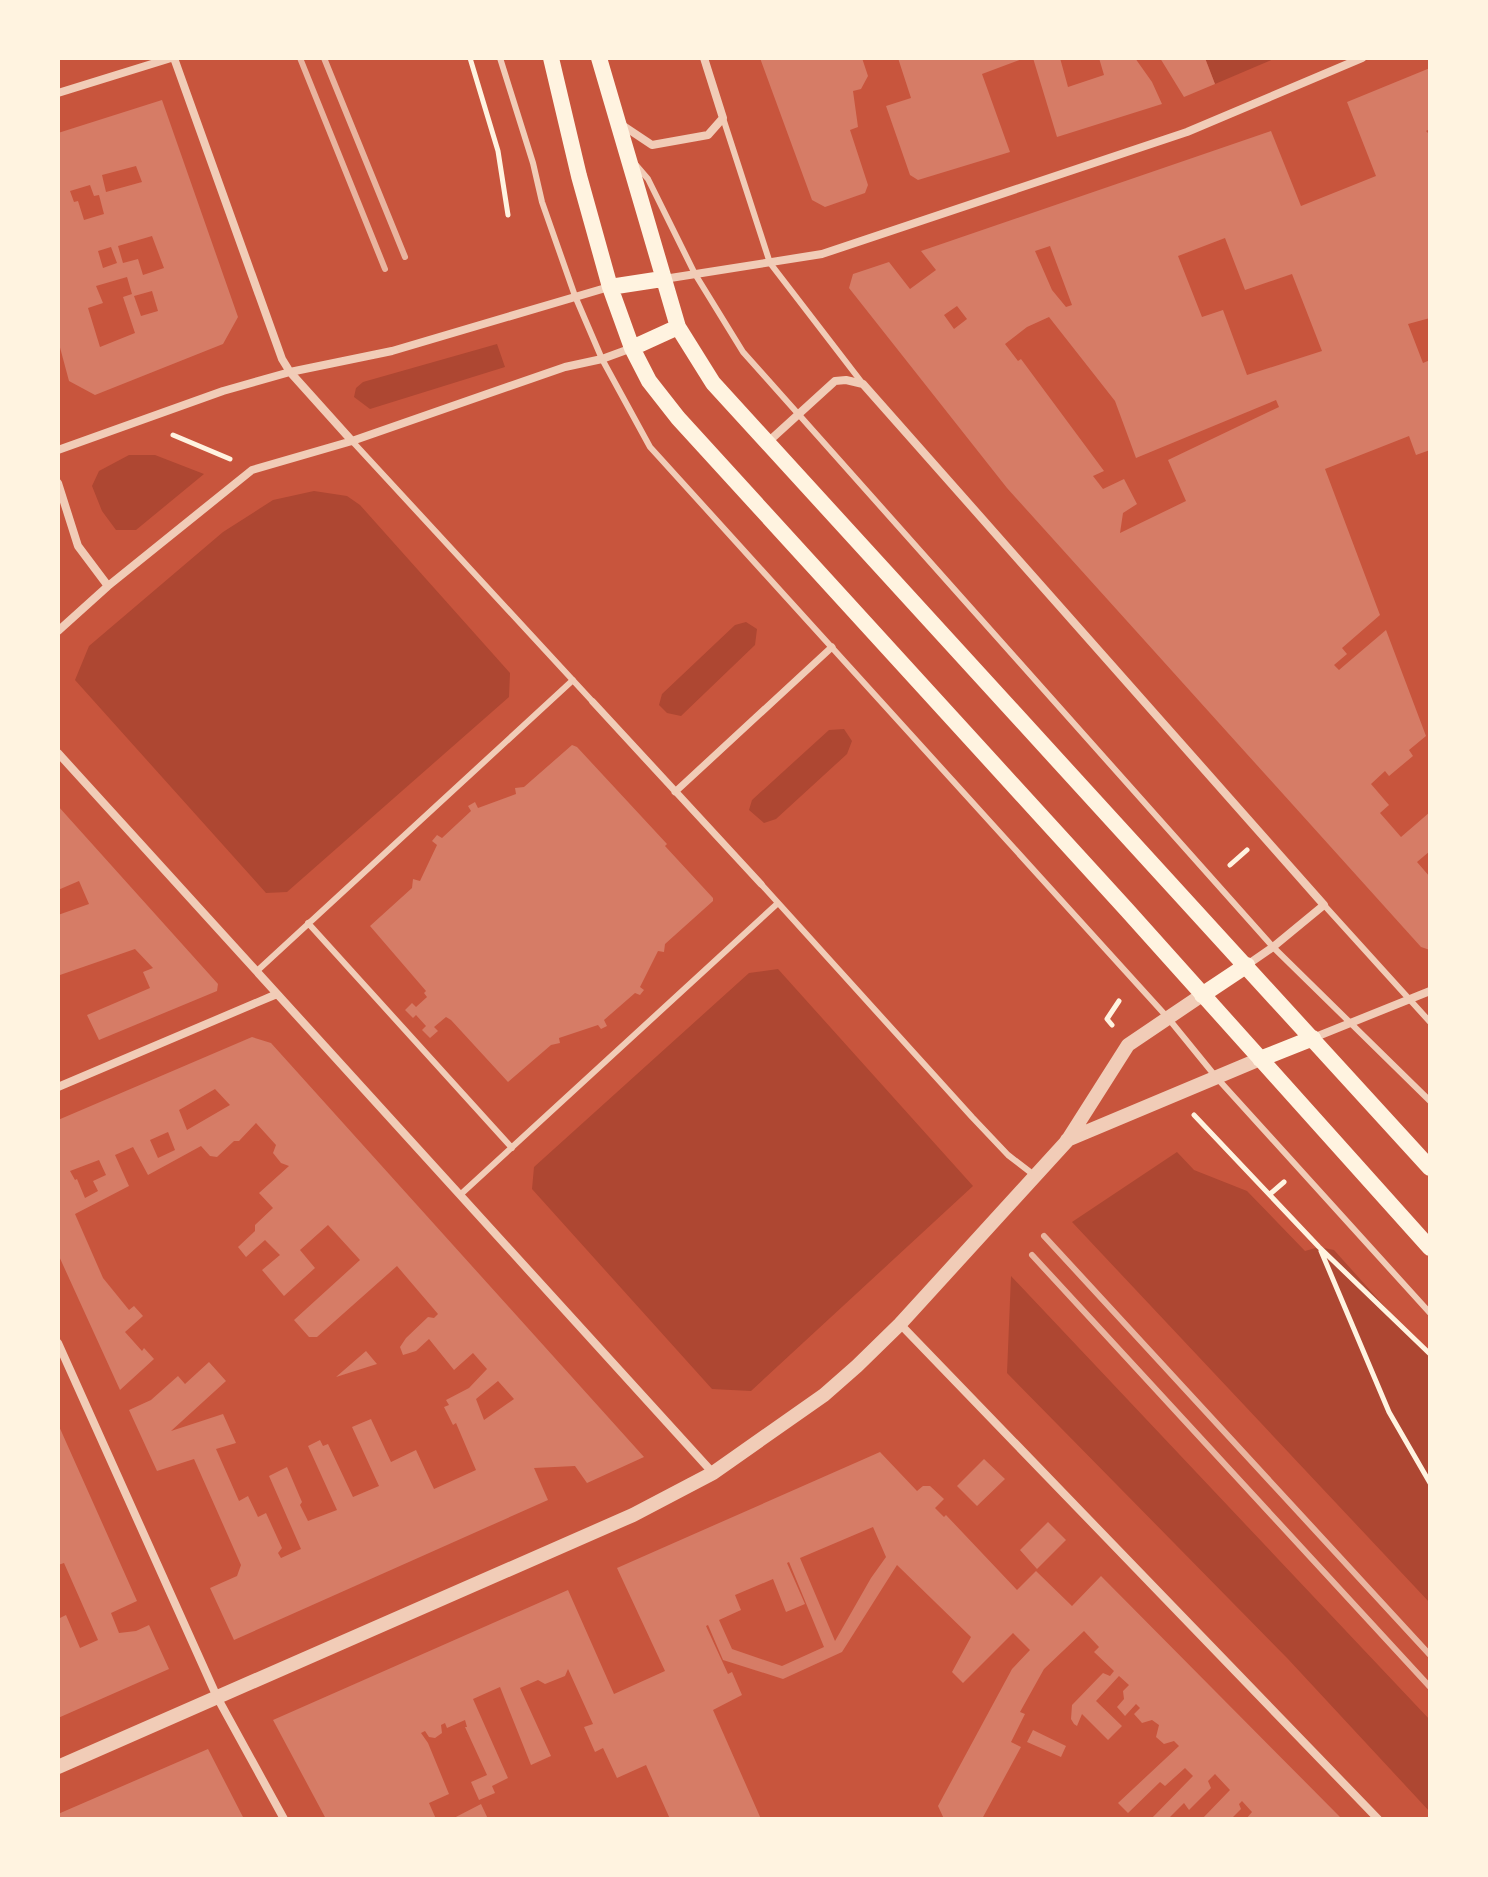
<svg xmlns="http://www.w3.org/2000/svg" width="1488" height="1877" font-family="Jost,sans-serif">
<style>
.green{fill:#ae4732}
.building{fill:#d67c66;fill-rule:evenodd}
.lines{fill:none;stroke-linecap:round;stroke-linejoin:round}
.path{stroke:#fff3e0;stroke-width:5}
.service{stroke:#f1ccb7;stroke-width:6}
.pedestrian{stroke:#f1ccb7;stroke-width:7}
.minor{stroke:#f1ccb7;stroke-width:8}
.tertiary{stroke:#f1ccb7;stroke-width:14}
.secondary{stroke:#fff3e0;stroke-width:16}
.rail{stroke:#e9b49f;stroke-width:6}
</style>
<rect width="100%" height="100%" fill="#c8553d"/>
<path class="green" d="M1205 58H1276L1215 84Z
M497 344 505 367 370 409 354 397 356 388 363 382Z
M129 455H155L204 474 136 530H116L102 511 92 486 99 471Z
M314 491 347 496 360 505 510 673 509 697 287 892 266 893 75 680 89 646 223 532 273 500Z
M746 622 757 629 755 645 681 716 667 713 659 705 662 694 735 625Z
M844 729 852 741 847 754 776 819 764 823 749 810 752 800 829 730Z
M778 969 973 1186 751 1391 712 1389 532 1189 534 1167 749 973Z
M1177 1152 1194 1170 1247 1191 1305 1251 1319 1247 1334 1250 1430 1357V1603L1072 1222Z
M1011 1276 1430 1720V1812L1288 1659 1007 1373Z"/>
<path class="building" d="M760 58H862L868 76 861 89 853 91 858 127 850 130 868 185 865 193 825 207 812 200Z
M898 58H1025L982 74 1010 152 918 180 910 175 886 106 911 98Z
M1033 58H1060L1068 87 1104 75 1099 58H1135L1152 82 1162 104 1057 137Z
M1160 58H1205L1215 84 1184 97Z
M1430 68V129L1426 131 1430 135V318L1408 324 1423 363 1430 360V450L1416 455 1409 436 1325 469 1380 615 1342 648 1347 654 1334 665 1339 670 1386 630 1426 736 1409 750 1413 756 1389 776 1385 771 1371 784 1389 805 1380 813 1401 837 1430 812V851L1417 862 1430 877V950L1421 947 1007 488 849 288 853 274 889 262 910 289 936 270 921 251 1271 131 1301 206 1376 176 1347 102ZM1225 238 1245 290 1292 274 1322 351 1247 375 1223 310 1202 317 1178 256ZM1050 246 1072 305 1066 307 1052 290 1035 251ZM957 306 967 319 954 329 944 315ZM1049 317 1115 401 1136 458 1276 400 1279 407 1168 460 1186 501 1120 533 1123 513 1137 504 1124 479 1103 489 1093 476 1104 471 1021 359 1018 361 1005 344 1027 327Z
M162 100 238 317 223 344 95 395 69 381 58 340V133ZM136 166 142 182 106 192 102 175ZM90 185 94 196 99 195 104 214 84 220 78 201 74 202 70 191ZM152 236 164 268 143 275 138 259 123 263 118 246ZM111 247 117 263 103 268 98 251ZM127 277 132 294 123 297 135 333 100 347 88 308 103 303 96 286ZM152 291 158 311 141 316 134 296Z
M572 745 577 747 667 844 665 846 713 898V901L665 944 664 952 658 951 640 987 644 990 640 995 635 993 604 1020 607 1026 601 1029 598 1025 559 1038 560 1043 551 1045 508 1082 451 1020 446 1017 434 1027 438 1031 430 1038 422 1030 426 1026 416 1015 413 1018 405 1010 412 1003 416 1007 427 997 424 993 426 991 370 926 412 888 413 879 420 881 437 845 432 841 437 835 442 838 471 811 468 806 475 802 478 808 516 794 515 788 524 787Z
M58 806 218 984 217 991 99 1040 87 1015 150 988 143 972 153 968 135 949 60 975 58 915 89 904 79 881 58 890Z
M252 1037 271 1043 644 1457 587 1483 575 1466 534 1468 548 1500 234 1640 210 1588 237 1576 241 1565 194 1459 157 1471 129 1410 151 1400 178 1376 185 1384 209 1362 226 1381 171 1431 223 1414 236 1443 216 1449 239 1501 248 1496 258 1517 266 1513 282 1548 278 1553 281 1558 301 1549 269 1476 287 1467 302 1502 300 1505 308 1521 337 1510 308 1446 320 1440 323 1446 328 1444 353 1497 379 1486 352 1427 371 1419 391 1462 416 1450 434 1489 476 1470 456 1423 453 1425 444 1407 449 1405 446 1400 469 1388 487 1369 473 1353 454 1370 429 1339 416 1351 403 1355 400 1347 406 1338 428 1317 434 1318 438 1314 397 1266 317 1337H309L294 1320 360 1260 328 1225 300 1250 315 1268 284 1296 262 1270 280 1255 265 1240 246 1257 238 1247 255 1231V1225L273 1208 259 1193 289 1166 281 1163 273 1153 276 1145 256 1123 239 1141H234L217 1157 210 1156 201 1146 148 1175 133 1147 115 1155 129 1186 75 1214 103 1278 129 1310 134 1306 143 1316 125 1332 142 1351 144 1348 154 1359 120 1390 58 1254V1120ZM215 1089 230 1105 187 1130 179 1110ZM168 1132 175 1150 158 1158 150 1140ZM99 1160 106 1175 93 1181 98 1191 85 1198 77 1179 75 1180 70 1171ZM498 1381 514 1399 484 1420 476 1399Z
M366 1351 377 1364 336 1377Z
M58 1424 137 1601 111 1613 119 1633 136 1631 149 1625 169 1669 58 1718V1619L66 1615 80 1648 98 1640 64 1563 58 1565Z
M880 1452 917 1491 923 1486H930L944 1499 935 1508 944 1517 946 1515 1017 1590 1036 1571 1072 1606 1101 1576 1342 1819H1246L1252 1812 1242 1801 1239 1804 1241 1809 1231 1819H1202L1230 1790 1215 1774 1208 1781 1211 1788 1189 1810 1184 1803 1168 1819H1151L1193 1776 1185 1768 1165 1786 1160 1782 1128 1813 1118 1803 1179 1746 1174 1741 1164 1744 1156 1737 1159 1725 1152 1720 1142 1723 1134 1714 1140 1708 1136 1704 1125 1716 1117 1707 1124 1699 1123 1691 1129 1685 1119 1676 1096 1701 1122 1726 1108 1740 1082 1714 1077 1726 1074 1724 1071 1719 1072 1705 1103 1673 1110 1676 1114 1671 1094 1652 1099 1647 1084 1631 1044 1669 1020 1712 1025 1714 1011 1742 1021 1747 982 1819H944L938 1806 1012 1669 1030 1650 1013 1633 963 1683 952 1672 971 1637 897 1565 842 1652 783 1679 723 1660 708 1625 706 1626 728 1674 732 1672 742 1695 713 1710 761 1819H670L646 1765 617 1778 603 1748 595 1752 584 1727 593 1724 568 1669 565 1676 545 1684 538 1680 520 1688 551 1756 531 1765 500 1687 473 1699 508 1778 492 1786 495 1793 479 1800 471 1782 487 1775 465 1727H467L465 1720 447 1728 445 1723 441 1725 442 1733 435 1738 429 1737 425 1731 421 1733 428 1743 449 1794 429 1803 436 1819H326L273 1720 568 1590 614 1694 665 1671 617 1568ZM873 1527 886 1557 871 1578 835 1641 800 1558ZM789 1562 824 1647 782 1666 732 1649 719 1620 741 1610 735 1595 773 1579 786 1612 805 1604 787 1563Z
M984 1459 1005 1479 977 1506 957 1486Z
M1048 1522 1066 1540 1037 1569 1020 1550Z
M1033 1730 1066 1746 1061 1757 1027 1742Z
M208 1749 244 1819H58V1814Z
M481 1804 488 1819H452Z"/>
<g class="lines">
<path class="path" d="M470 58 498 151 508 215
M173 435 230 459
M1230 865 1247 850
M1112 1025 1107 1019 1119 1001
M1194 1115 1319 1247 1430 1354
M1270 1194 1284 1182
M1321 1251 1389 1412 1430 1483"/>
<path class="service" d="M500 58 533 163 542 202 575 296 602 359 650 447 1168 1018 1216 1077 1430 1313
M723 118 770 263 863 384
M636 165 648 179 695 274 743 352 1273 947 1430 1101
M352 441 593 702
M761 884 972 1117 1008 1155 1034 1175
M1324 905 1430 1022
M308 923 512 1148
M257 971 573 680
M460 1195 778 903"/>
<path class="pedestrian" d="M593 702 761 884
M675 792 832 647"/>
<path class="minor" d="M174 58 282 359 290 372 352 441
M58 93 171 58
M619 123 652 145 708 135 723 118 704 58
M664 279 822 254 1187 132 1362 58
M768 442 835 381 846 380 863 384 1324 905 1273 947 1247 965
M58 450 223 391 290 372 392 351 609 287
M58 483 78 546 108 586
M58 631 108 586 252 470 352 441 565 367 602 359 632 348
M58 753 713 1473
M1313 1038 1430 991
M58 1087 277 994
M900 1324 1378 1819
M58 1343 217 1697 284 1819"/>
<path class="tertiary" d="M1067 1140 1260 1059
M58 1767 633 1515 713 1473 824 1395 857 1366 900 1324 1067 1141 1128 1045 1202 995"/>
<path class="secondary" d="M551 58 579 176 610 287 632 348 649 381 678 418 1127 910 1430 1248
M599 58 678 327 713 383 1430 1168
M610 287 662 279
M632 348 678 327
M1202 995 1247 965
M1260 1059 1313 1038"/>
<path class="rail" d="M300 58 385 269
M324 58 405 257
M1044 1236 1430 1655
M1032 1255 1430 1687"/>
</g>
<rect width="1488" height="1877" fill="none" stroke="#fff3e0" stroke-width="120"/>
</svg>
